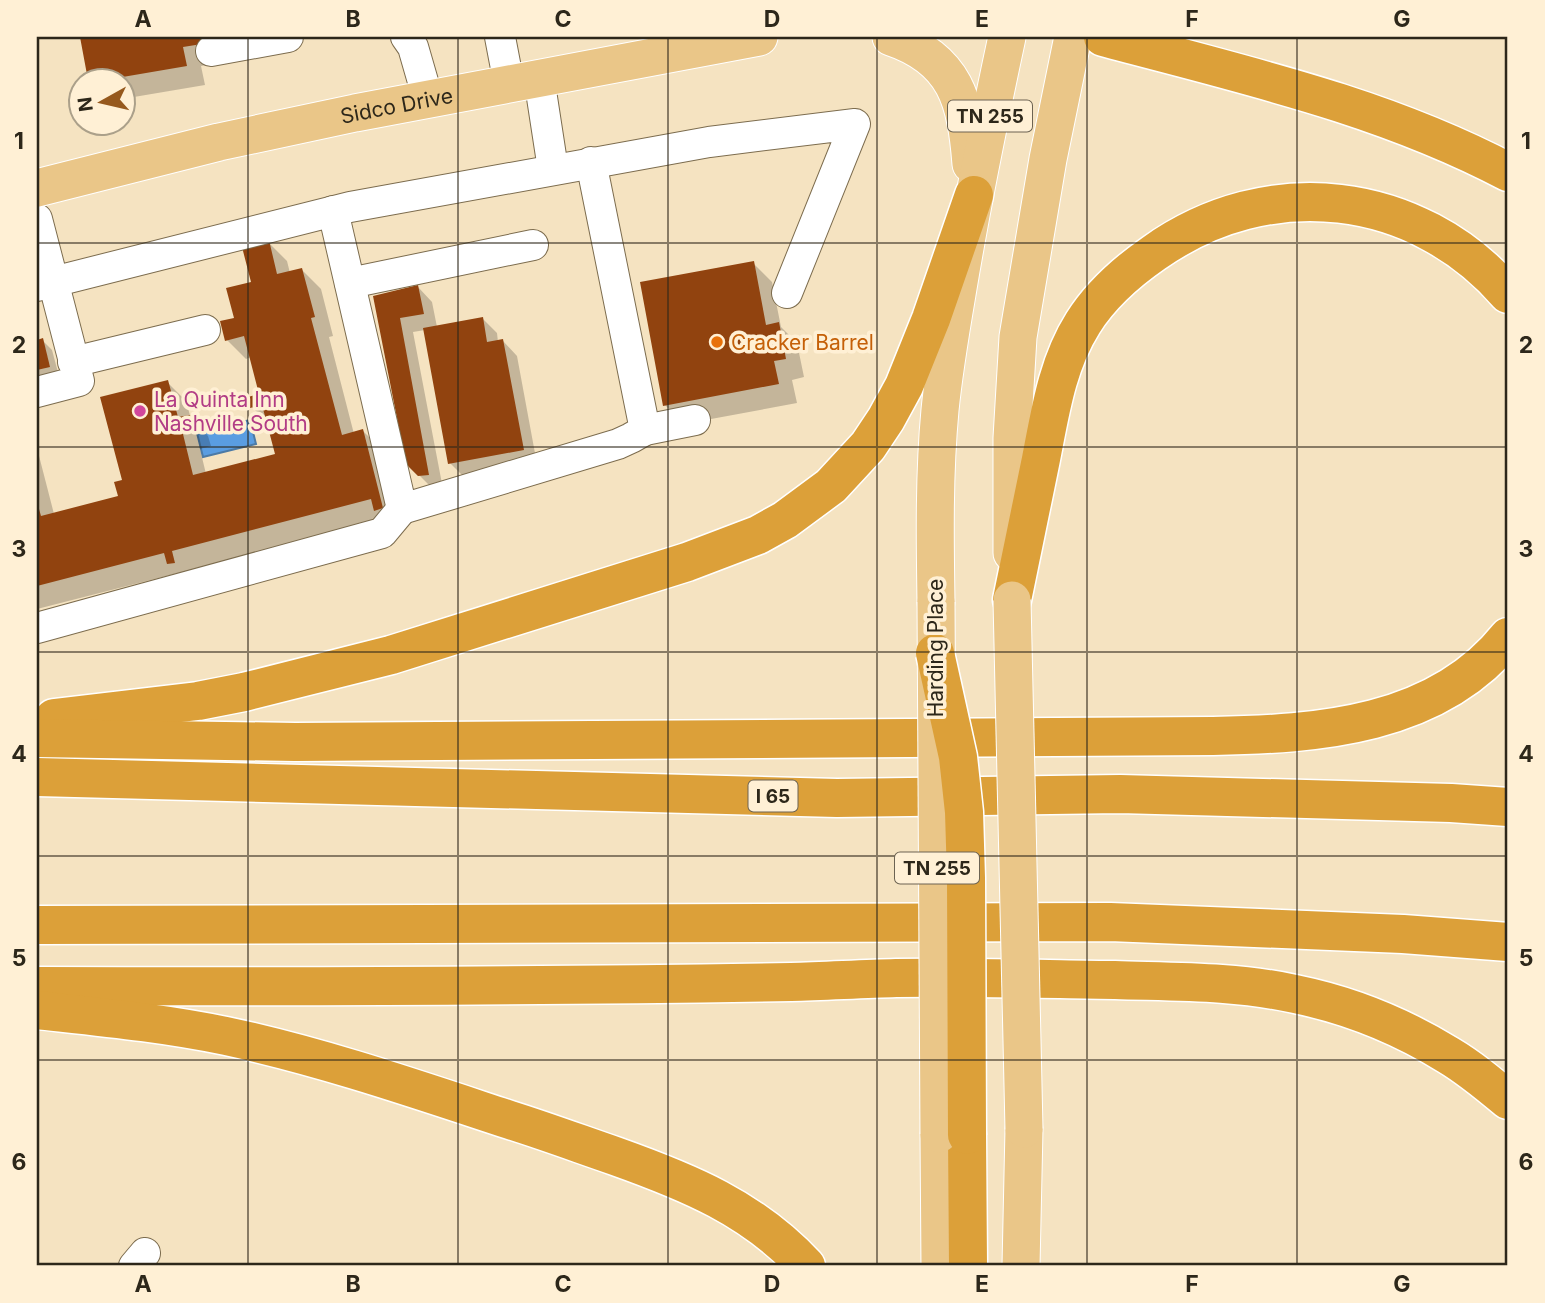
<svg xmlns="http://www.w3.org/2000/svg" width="1545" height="1303" font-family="Inter,sans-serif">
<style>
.water{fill:#5a9de1;stroke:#4c7aa5;stroke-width:2}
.shadow{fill:#0003}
.building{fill:#91430f}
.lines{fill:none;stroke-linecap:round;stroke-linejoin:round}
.minor-casing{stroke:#7c6c4e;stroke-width:32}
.major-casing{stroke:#fff;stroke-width:39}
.highway-casing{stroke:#fff;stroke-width:41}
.minor{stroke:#fff;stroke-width:30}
.major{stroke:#eac688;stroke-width:37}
.highway{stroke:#dca039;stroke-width:38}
.major-bridge-casing{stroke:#fff;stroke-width:39;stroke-linecap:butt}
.highway-bridge-casing{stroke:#fff;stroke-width:41;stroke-linecap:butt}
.major-bridge{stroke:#eac688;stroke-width:37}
.highway-bridge{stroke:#dca039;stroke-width:38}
.grid{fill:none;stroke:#2d271a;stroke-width:2;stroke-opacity:0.55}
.food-dot{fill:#e8710a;stroke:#fff0d5;stroke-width:2.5}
.hotel-dot{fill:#d1479c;stroke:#fff0d5;stroke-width:2.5}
.labels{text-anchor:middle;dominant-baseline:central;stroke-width:7;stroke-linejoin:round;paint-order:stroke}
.shield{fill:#fff0d5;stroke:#6c6352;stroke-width:2}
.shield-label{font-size:19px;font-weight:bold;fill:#2d271a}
.street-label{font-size:21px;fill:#2d271a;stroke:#fff0d5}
.food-label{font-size:21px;fill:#c56008;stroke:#fff0d5;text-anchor:start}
.hotel-label{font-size:21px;fill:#b23c85;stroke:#fff0d5;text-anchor:start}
.neatline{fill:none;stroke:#2d271a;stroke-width:2.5}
.grid-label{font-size:23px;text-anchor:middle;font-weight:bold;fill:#2d271a}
</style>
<rect width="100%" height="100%" fill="#f5e3c1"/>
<!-- water -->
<polygon class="water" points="250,420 256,444 203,457 197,433"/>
<!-- shadow -->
<g class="shadow">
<polygon points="82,37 222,37 226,61 201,66 205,85 122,99 122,80 89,80"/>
<polygon points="268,242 287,261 290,273 302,270 321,289 333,336 329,337 354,434 363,431 382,450 401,527 385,519 190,570 193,581 188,583 178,573 37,609 37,448 54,514 120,497 124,482 167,382 186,401 191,419 208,436 211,446 200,449 206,474 277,455 269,424 252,407 261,396 251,357 246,359 227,340 253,283"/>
<polygon points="753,263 772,282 781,327 797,343 804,377 792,380 797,403 684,424 665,405"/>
<polygon points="418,287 432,302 437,327 482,318 497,333 498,342 503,341 517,356 537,464 464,477 450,463 425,330 413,332 443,489 434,490 407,463 375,297"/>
<polygon points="42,340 52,350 59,376 37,382 37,342"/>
</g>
<!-- building -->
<g class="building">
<polygon points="80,37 207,37 208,43 183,47 187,66 105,80 88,80"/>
<polygon points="269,240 277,274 302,268 315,317 311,318 342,435 363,429 383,508 374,511 371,499 172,551 175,563 167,564 164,553 37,586 37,502 41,516 118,496 114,482 122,480 100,397 168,380 178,417 190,415 193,427 182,430 193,475 275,454 262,405 250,408 248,397 259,394 244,336 225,341 220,321 234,318 226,288 251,282 242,247"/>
<polygon points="754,261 766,325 779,322 786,359 774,361 779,384 663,406 640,282"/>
<polygon points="418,285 424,314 400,318 429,475 418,476 406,464 373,296"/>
<polygon points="483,317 487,342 503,339 524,450 448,464 423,328"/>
<polygon points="43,338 50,367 37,370 37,340"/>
</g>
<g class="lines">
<!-- minor casing -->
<g class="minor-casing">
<g id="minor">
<polyline points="406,37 413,47 428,99"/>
<polyline points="500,37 509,84"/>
<polyline points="211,51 288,37"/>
<polyline points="539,78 553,169"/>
<polyline points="333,211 402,509 618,444 631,438 645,430 591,162"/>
<polyline points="37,219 79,381 37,392"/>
<polyline points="350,283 533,245"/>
<polyline points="37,286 350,207 709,142 855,124 787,293"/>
<polyline points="73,362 205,330"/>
<polyline points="645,430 695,420"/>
<polyline points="37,628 382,533 402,509"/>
<polyline points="134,1266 145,1253"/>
</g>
</g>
<!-- major casing -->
<g class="major-casing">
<g id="major">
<path d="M891,37c65,22 75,64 80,127"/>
<path id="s1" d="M37,188l182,-46 136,-29 404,-76"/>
<polyline points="1012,553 1012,438 1018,337 1048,159 1073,37"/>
<path d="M936,602c-1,-64 -2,-128 4,-192 4,-41 11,-81 18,-122 14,-84 31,-167 49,-251"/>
<polyline points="939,1134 940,1266"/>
<polyline points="1021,1266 1024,1129"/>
</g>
</g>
<!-- highway casing -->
<g class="highway-casing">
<g id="highway">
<path d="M1103,37c137,37 278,68 405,135"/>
<path d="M1012,600c10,-47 19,-94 29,-141 9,-46 16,-95 42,-136 17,-27 45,-52 71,-70 114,-81 263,-64 354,41"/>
<polyline points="54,718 198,701 244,692 391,655 687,562 758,535 785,520 831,486 868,446 886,419 904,386 931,319 974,195"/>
<path d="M37,738l258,4 918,-6c105,-2 224,-10 295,-99"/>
<polyline points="37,777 837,798 1120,794 1451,803 1508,807"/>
<polyline points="37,925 1110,922 1403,934 1508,942"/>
<path d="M37,986c251,1 502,0 754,-4 35,-1 70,-3 105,-4 73,-1 146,1 219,2 60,2 121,1 180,14 54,11 106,32 153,61 22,13 41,29 60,45"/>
<path d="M37,1010c63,7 126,13 189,26 97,21 190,53 284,84 35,11 70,24 105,36 73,26 137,52 191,110"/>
<polyline points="967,1135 968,1266"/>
</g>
</g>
<!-- minor -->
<use href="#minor" class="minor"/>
<!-- major -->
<use href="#major" class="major"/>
<!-- highway -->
<use href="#highway" class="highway"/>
<!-- major-bridge casing -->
<g class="major-bridge-casing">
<g id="major-bridge">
<polyline points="1012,600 1024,1129"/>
<polyline points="936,602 939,1134"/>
</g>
</g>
<!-- highway-bridge casing -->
<g class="highway-bridge-casing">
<polyline id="highway-bridge" points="935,653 958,757 964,812 966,878 967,1135"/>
</g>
<!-- major-bridge -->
<use href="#major-bridge" class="major-bridge"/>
<!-- highway-bridge -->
<use href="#highway-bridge" class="highway-bridge"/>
</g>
<!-- grid -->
<path class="grid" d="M248,37v1229M458,37v1229M668,37v1229M877,37v1229M1087,37v1229M1297,37v1229M37,243h1471M37,447h1471M37,652h1471M37,856h1471M37,1060h1471"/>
<!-- markers -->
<circle class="food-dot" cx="717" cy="342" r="7"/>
<circle class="hotel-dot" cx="140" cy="411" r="7"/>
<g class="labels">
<!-- shield labels -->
<g class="shield">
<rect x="948" y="100.5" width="84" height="31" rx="5"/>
<rect x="748.5" y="780.5" width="49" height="31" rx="5"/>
<rect x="895" y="852.5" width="84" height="31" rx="5"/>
</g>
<g class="shield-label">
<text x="990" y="116">TN 255</text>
<text x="773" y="796">I 65</text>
<text x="937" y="868">TN 255</text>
</g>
<!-- street labels -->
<g class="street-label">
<text stroke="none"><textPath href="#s1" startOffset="369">Sidco Drive</textPath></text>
<text transform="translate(935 648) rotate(-90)">Harding Place</text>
</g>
<!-- food labels -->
<g class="food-label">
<text x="731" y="342">Cracker Barrel</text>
</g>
<!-- hotel labels -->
<g class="hotel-label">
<text x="154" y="399">La Quinta Inn<tspan x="154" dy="24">Nashville South</tspan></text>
</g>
</g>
<!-- border -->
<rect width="1545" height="1303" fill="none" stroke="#fff0d5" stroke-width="77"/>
<!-- north arrow -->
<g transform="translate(102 102) rotate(262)"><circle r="33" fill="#fff0d5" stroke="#aba08a" stroke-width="2"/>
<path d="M0-5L12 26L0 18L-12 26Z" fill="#96591d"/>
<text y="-10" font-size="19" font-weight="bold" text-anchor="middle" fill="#2d271a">N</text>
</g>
<rect x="38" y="38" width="1468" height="1226" class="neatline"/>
<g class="grid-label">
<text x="143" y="27">A</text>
<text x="353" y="27">B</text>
<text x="563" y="27">C</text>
<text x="772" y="27">D</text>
<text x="982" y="27">E</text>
<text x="1192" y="27">F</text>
<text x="1402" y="27">G</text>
<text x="19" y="149">1</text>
<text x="1526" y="149">1</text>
<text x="19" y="353">2</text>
<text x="1526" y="353">2</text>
<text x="19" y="557">3</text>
<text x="1526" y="557">3</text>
<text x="19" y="762">4</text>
<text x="1526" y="762">4</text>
<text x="19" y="966">5</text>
<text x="1526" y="966">5</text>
<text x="19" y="1170">6</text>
<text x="1526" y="1170">6</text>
<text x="143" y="1292">A</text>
<text x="353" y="1292">B</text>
<text x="563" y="1292">C</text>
<text x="772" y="1292">D</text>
<text x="982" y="1292">E</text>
<text x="1192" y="1292">F</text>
<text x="1402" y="1292">G</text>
</g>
</svg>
